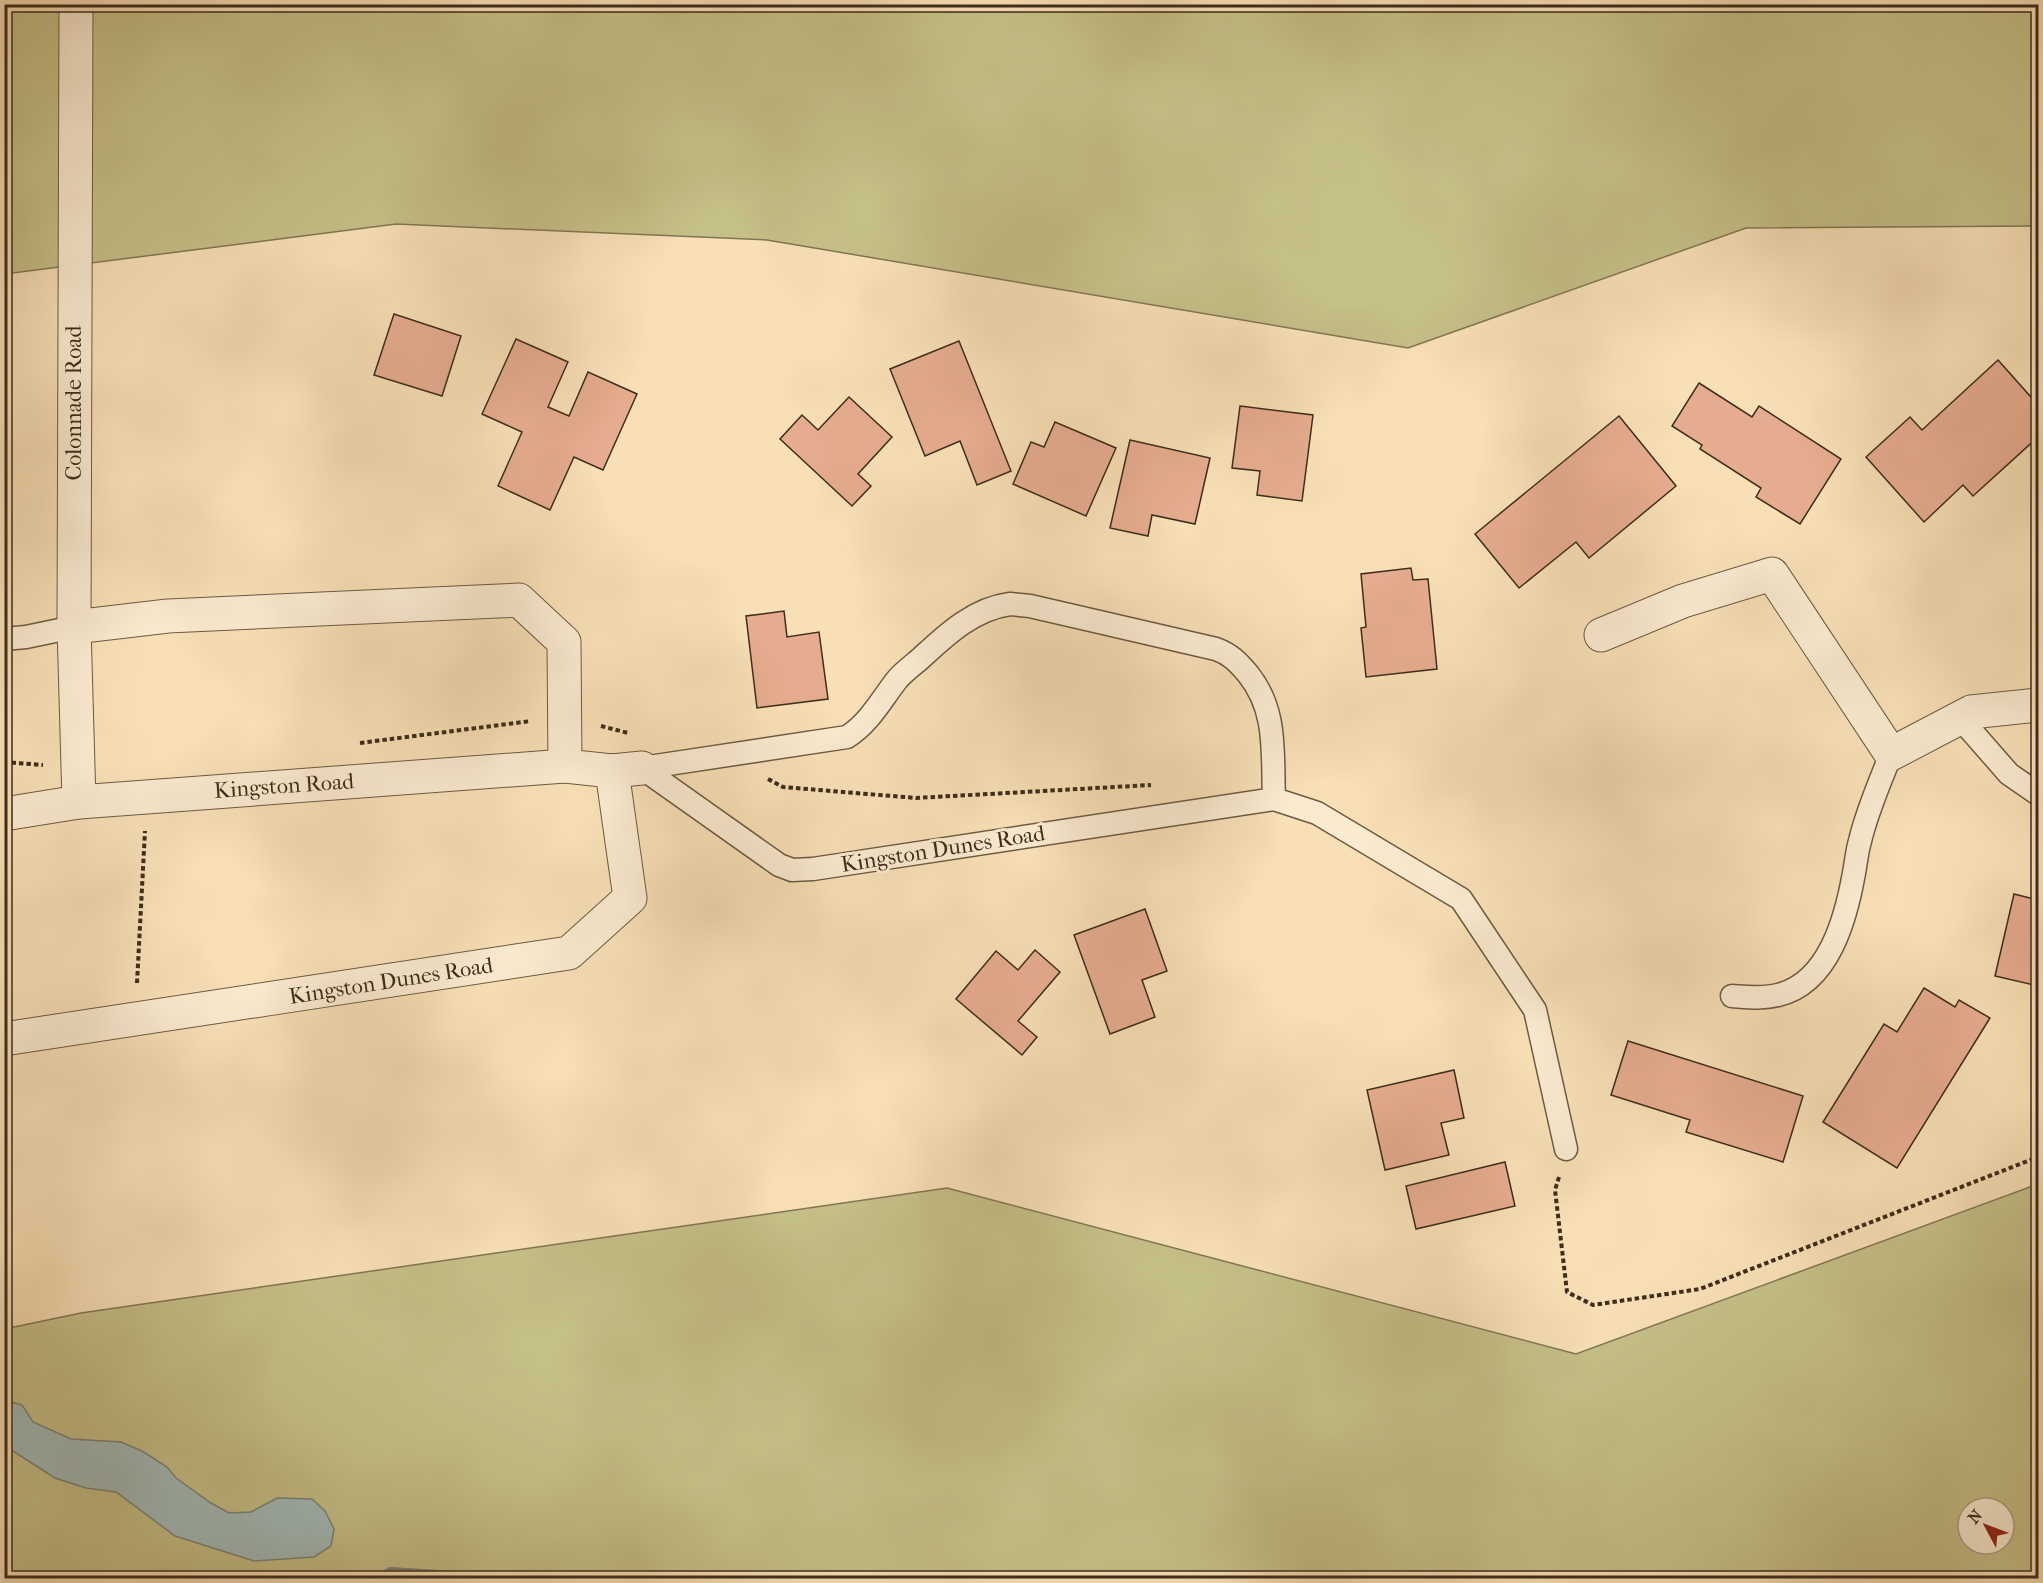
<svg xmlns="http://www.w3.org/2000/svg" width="2043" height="1583" font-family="'IM FELL French Canon',serif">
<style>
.green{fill:#c5bf88;stroke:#817652;stroke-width:1.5;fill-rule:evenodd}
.water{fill:#a1bab8;stroke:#798279;stroke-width:1.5}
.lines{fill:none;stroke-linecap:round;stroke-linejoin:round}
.stream{stroke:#798279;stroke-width:10}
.building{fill:#e6ac8f;stroke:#3d2d1b;stroke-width:1.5}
.service-casing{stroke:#6c5a42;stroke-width:25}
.minor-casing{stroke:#6c5a42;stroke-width:35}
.path{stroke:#3d2d1b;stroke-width:4;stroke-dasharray:4.5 3;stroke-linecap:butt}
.service{stroke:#faead0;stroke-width:22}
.minor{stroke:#faead0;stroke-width:33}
.labels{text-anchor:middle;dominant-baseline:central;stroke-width:6;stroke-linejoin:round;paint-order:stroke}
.street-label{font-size:22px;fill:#3d2d1b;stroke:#faead0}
</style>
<rect width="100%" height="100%" fill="#f8dfb6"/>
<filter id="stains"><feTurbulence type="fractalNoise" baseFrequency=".00333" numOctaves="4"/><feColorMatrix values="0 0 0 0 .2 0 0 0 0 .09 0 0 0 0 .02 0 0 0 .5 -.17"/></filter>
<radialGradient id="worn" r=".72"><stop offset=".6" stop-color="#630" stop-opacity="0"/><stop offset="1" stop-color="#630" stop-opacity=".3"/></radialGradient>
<!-- green -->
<g class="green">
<polygon points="4,5 2038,5 2038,226 1746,228 1408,348 767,240 396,224 5,274"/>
<path d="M2038,1184v394h-1208l-9,-2 -17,2h-799l-1,-249 77,-16 866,-125 629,166zM1968,1508h36v36h-36z"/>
</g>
<!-- water -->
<polygon class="water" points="4,1400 22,1405 33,1422 71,1439 121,1442 142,1451 167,1467 176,1478 211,1503 229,1513 251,1512 277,1498 312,1499 325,1511 334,1529 331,1546 314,1557 254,1561 175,1536 116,1492 86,1488 55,1478 5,1446"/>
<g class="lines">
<!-- stream -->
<polyline class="stream" points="380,1578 391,1572 486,1578"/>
</g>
<!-- building -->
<g class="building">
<polygon points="394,314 461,336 442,396 374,375"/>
<polygon points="516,339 568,362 548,407 569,416 588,372 637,394 603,470 574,457 550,510 498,486 522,432 482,414"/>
<polygon points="959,341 1011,471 977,485 960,441 925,456 890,369"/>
<polygon points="1998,360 2038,405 2038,437 1973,496 1963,485 1924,522 1866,457 1910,417 1922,430"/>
<polygon points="1699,383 1752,417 1759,406 1841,459 1800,524 1756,497 1761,488 1700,449 1702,445 1672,426"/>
<polygon points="849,397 892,437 858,474 871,486 852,506 780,439 802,415 818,430"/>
<polygon points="1240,406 1313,415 1302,501 1257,495 1260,471 1232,468"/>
<polygon points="1619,416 1676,486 1589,558 1576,542 1519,588 1475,534"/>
<polygon points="1055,422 1116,448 1086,516 1013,484 1031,442 1044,447"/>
<polygon points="1130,440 1210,458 1195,524 1152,515 1148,536 1110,528"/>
<polygon points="1411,568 1413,580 1428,579 1437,669 1366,677 1361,628 1366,627 1361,574"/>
<polygon points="784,611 787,637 819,632 828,699 757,708 746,616"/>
<polygon points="2014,894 2038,900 2038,986 1995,976"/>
<polygon points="1145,909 1167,971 1142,980 1155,1017 1110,1034 1074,935"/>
<polygon points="1035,950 1060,972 1018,1021 1037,1037 1022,1055 956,999 996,951 1018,970"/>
<polygon points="1924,988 1955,1007 1959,1000 1990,1018 1897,1168 1823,1122 1884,1024 1897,1032"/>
<polygon points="1628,1041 1803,1096 1783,1162 1686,1132 1690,1120 1611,1095"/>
<polygon points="1454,1070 1464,1118 1441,1123 1449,1155 1385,1170 1367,1090"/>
<polygon points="1505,1162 1515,1206 1416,1229 1406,1186"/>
</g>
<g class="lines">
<!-- service casing -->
<g class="service-casing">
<g id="service">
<path d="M1010,604l20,2 186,43c14,5 22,13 32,25 30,37 24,80 26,125l-461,70 -21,1 -13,-5 -137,-97 205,-31c22,-14 33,-35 49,-56 6,-8 16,-15 24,-22 26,-24 53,-50 90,-55z"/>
<polyline points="4,639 26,637 74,627"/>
<polyline points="1960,718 2009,774 2038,794"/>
<polyline points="1274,799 1317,813 1461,899 1535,1010 1566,1149"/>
<path d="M1732,996c15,1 31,3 46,-1 51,-12 68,-77 76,-122 2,-11 3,-22 6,-32 7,-30 20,-59 31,-87"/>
</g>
</g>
<!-- minor casing -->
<g class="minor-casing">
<g id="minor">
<polyline points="76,4 74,627 79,802"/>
<polyline points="1601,635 1683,601 1772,574 1891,754 1971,712 2038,705"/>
<polyline points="612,771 642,768"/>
<polyline points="4,814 79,802 565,766"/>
<polyline points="4,1039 569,953 630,898 612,771 565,766 564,642 519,600 168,616 74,627"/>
</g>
</g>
<!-- path -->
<g class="path">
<polyline points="601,726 628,733"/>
<polyline points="360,743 531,721"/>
<polyline points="4,762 43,765"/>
<polyline points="768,779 783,787 916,798 1151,785"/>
<polyline points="137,983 145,831"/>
<polyline points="1559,1177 1555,1190 1567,1292 1593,1305 1700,1289 2038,1157"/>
</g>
<!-- service -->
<use href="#service" class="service"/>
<!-- minor -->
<use href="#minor" class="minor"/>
</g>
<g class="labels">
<!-- street labels -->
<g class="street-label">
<text transform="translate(74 403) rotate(-90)">Colonnade Road</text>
<text transform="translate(284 786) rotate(-4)">Kingston Road</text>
<text transform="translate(943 849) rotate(-9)">Kingston Dunes Road</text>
<text transform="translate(391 981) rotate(-9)">Kingston Dunes Road</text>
</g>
</g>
<!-- margin -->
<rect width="2043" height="1583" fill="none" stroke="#f8dfb6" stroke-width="24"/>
<rect x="6" y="6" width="2031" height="1571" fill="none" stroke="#3d2d1b" stroke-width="3"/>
<rect x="12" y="12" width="2019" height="1559" fill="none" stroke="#3d2d1b" stroke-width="1.5"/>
<!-- north arrow -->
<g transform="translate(1986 1526) rotate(311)"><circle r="28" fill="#faead0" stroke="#ae9e88" stroke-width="1.5"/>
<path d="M0-4.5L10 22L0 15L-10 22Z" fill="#8f2418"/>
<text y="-9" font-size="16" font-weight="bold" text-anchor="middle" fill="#3d2d1b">N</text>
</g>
<rect width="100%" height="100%" filter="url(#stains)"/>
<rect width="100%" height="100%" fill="url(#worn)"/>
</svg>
